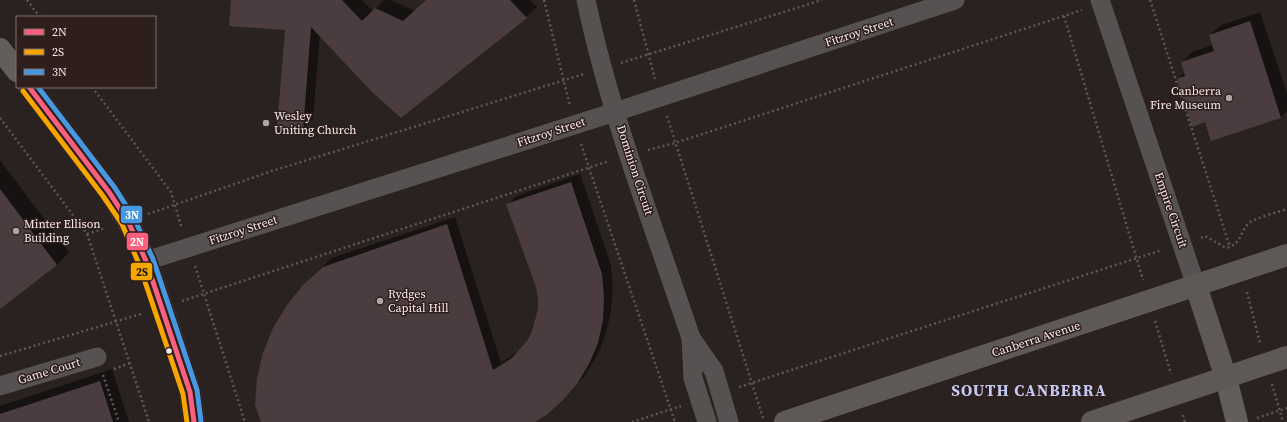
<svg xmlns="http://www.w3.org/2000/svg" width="1287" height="422" font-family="'Source Serif 4',serif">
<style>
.shadow{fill:#0007}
.building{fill:#4b3d3f}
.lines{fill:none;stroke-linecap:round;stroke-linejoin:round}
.path{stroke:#5c5857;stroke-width:2.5;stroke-dasharray:2 3;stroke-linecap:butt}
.street{stroke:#565251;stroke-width:19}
.secondary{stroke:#615e5c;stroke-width:22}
.highway{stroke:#5e5957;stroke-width:22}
.bus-1-casing{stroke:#2e1e1c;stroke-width:8}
.bus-2-casing{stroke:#2e1e1c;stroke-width:8}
.bus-3-casing{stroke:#2e1e1c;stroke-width:8}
.bus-1{stroke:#f8607d;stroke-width:5}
.bus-2{stroke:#f7a600;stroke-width:5}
.bus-3{stroke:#4699e1;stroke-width:5}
.poi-dot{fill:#afa5a3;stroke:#2e1e1c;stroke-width:1.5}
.bus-dot{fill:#f7ebea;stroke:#2e1e1c;stroke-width:1.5}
.labels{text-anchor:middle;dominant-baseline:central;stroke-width:3;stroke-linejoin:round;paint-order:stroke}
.street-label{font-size:12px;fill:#f7ebea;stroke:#2e1e1c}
.poi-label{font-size:12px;fill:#f7ebea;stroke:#2e1e1c;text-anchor:start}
.district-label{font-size:16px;font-weight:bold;letter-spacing:1px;fill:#c2c9f3;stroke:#2e1e1c}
.line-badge{stroke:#2e1e1c;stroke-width:1.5}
.badge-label{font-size:11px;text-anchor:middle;font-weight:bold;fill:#fff}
.pale-badge-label{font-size:11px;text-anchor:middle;font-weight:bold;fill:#111}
</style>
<rect width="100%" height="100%" fill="#2a2220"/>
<!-- shadow -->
<g class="shadow">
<polygon points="232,0 362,0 373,11 384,0 391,0 415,11 427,0 530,0 537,7 526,17 401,117 320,35 313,119 302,129 286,29"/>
<polygon points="1260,12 1287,93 1287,111 1281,117 1212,139 1206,121 1178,79 1185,72 1182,62 1192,52 1213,45 1210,35 1221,25"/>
<polygon points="0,160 69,252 57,265 0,307"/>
<polygon points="580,174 611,265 613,288 611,311 606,333 598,354 586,374 562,401 533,422 262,422 313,276 332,258 455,217 501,363 519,351 528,341 533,331 539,309 537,286 507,205 516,196"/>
<polygon points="112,369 129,422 0,422 0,406"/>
</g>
<!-- building -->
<g class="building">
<polygon points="231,0 342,0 362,21 375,8 403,21 426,0 510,0 527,18 401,118 371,91 311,27 303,130 277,128 285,30 229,26"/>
<polygon points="1250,21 1281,118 1211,141 1205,122 1192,127 1177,79 1185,76 1181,62 1214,51 1209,35"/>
<polygon points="571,182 602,274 604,297 603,320 598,343 589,364 577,384 562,401 545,416 535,422 261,422 255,405 257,378 263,353 273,328 287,305 303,285 323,267 447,224 493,370 512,358 527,341 532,331 538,309 538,298 536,287 506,204"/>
<polygon points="0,189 57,265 0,309"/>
<polygon points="100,381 113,422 0,422 0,414"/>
</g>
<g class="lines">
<!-- path -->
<g class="path">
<polyline points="27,0 40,17"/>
<polyline points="544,0 570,106"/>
<polyline points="634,0 655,79"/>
<polyline points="1150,0 1230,247"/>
<polyline points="1064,16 1143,280"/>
<polyline points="621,63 822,0"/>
<polyline points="92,87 171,192 182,229"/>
<polyline points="667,116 763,418"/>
<polyline points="0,118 87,234 149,422"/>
<polyline points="581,144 675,422"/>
<polyline points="648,150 675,143 1082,10"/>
<polyline points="148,214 272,171 584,74"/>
<polyline points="87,234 106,228"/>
<path d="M1201,238l4,-2 21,12c16,-4 13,-15 23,-25 5,-5 30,-11 38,-14"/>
<polyline points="195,266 245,422"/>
<polyline points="1247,292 1260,343"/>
<polyline points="182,301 609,161"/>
<polyline points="1155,321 1171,374"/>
<polyline points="0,356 141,314"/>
<polyline points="114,369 130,363"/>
<polyline points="103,375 119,422"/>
<polyline points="1272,384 1283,422"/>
<polyline points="739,387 1162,250"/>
<polyline points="1183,415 1185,422"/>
<polyline points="1257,418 1287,408"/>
<polyline points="632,422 681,406"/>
</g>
<!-- street -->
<g class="street">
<path d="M586,0c24,115 68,227 105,338l2,40 14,44"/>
<polyline points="1100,0 1196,286"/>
<polyline points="146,261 615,112 955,0"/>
<polyline points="691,338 714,371 729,422"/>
<polyline points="0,386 97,357"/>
</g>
<!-- secondary -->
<g class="secondary">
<polyline points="0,49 17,71"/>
<polyline points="29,87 109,192 128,221 146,261 162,307 190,392 194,422"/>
<polyline points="1226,378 1237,422"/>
</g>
<!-- highway -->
<g class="highway">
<polyline points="1196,286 1226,378"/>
<polyline points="785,422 1287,255"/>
<polyline points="1092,422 1287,357"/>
</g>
<!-- bus-1 casing -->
<g class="bus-1-casing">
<polyline id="bus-1" points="29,87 109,192 128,221 146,261 190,392 194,422"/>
</g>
<!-- bus-2 casing -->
<g class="bus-2-casing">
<polyline id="bus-2" points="23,91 103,196 122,224 139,264 183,394 187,422"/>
</g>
<!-- bus-3 casing -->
<g class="bus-3-casing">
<polyline id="bus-3" points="38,87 115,188 134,218 153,259 197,390 201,421"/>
</g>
<!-- bus-1 -->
<use href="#bus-1" class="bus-1"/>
<!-- bus-2 -->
<use href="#bus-2" class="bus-2"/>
<!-- bus-3 -->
<use href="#bus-3" class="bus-3"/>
</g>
<!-- markers -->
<g class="poi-dot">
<circle cx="1229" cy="98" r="4"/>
<circle cx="266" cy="123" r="4"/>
<circle cx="16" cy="231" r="4"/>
<circle cx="380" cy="301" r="4"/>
</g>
<circle class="bus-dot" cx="169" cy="351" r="3.5"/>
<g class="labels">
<!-- street labels -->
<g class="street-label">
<text transform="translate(859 32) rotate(-18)">Fitzroy Street</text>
<text transform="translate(551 132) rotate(-18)">Fitzroy Street</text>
<text transform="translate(635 170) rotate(72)">Dominion Circuit</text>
<text transform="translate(1171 210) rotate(71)">Empire Circuit</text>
<text transform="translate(243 230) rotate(-18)">Fitzroy Street</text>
<text transform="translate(1036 339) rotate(-18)">Canberra Avenue</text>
<text transform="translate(49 371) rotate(-17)">Game Court</text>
</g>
<!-- poi labels -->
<g class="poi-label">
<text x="1221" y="91" text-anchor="end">Canberra<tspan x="1221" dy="14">Fire Museum</tspan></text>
<text x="274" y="116">Wesley<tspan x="274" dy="14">Uniting Church</tspan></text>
<text x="24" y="224">Minter Ellison<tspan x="24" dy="14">Building</tspan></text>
<text x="388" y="294">Rydges<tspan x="388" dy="14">Capital Hill</tspan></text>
</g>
<!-- district labels -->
<g class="district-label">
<text x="1029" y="390">SOUTH CANBERRA</text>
</g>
</g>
<g class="line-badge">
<rect x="120" y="205" width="23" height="19" rx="4" fill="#4699e1"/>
<rect x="126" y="232" width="23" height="19" rx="4" fill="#f8607d"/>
<rect x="130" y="262" width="23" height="19" rx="4" fill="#f7a600"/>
</g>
<g class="badge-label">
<text x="132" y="219">3N</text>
<text x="137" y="246">2N</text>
</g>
<g class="pale-badge-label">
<text x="142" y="276">2S</text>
</g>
<!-- legend -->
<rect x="16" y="16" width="140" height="72" fill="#2e1e1c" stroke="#7e706e"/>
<rect x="24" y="29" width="20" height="6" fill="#f8607d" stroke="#7e706e"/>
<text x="52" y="36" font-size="12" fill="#f7ebea">2N</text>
<rect x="24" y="49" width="20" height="6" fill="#f7a600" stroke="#7e706e"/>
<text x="52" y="56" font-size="12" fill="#f7ebea">2S</text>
<rect x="24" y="69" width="20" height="6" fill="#4699e1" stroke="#7e706e"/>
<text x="52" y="76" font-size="12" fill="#f7ebea">3N</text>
</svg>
